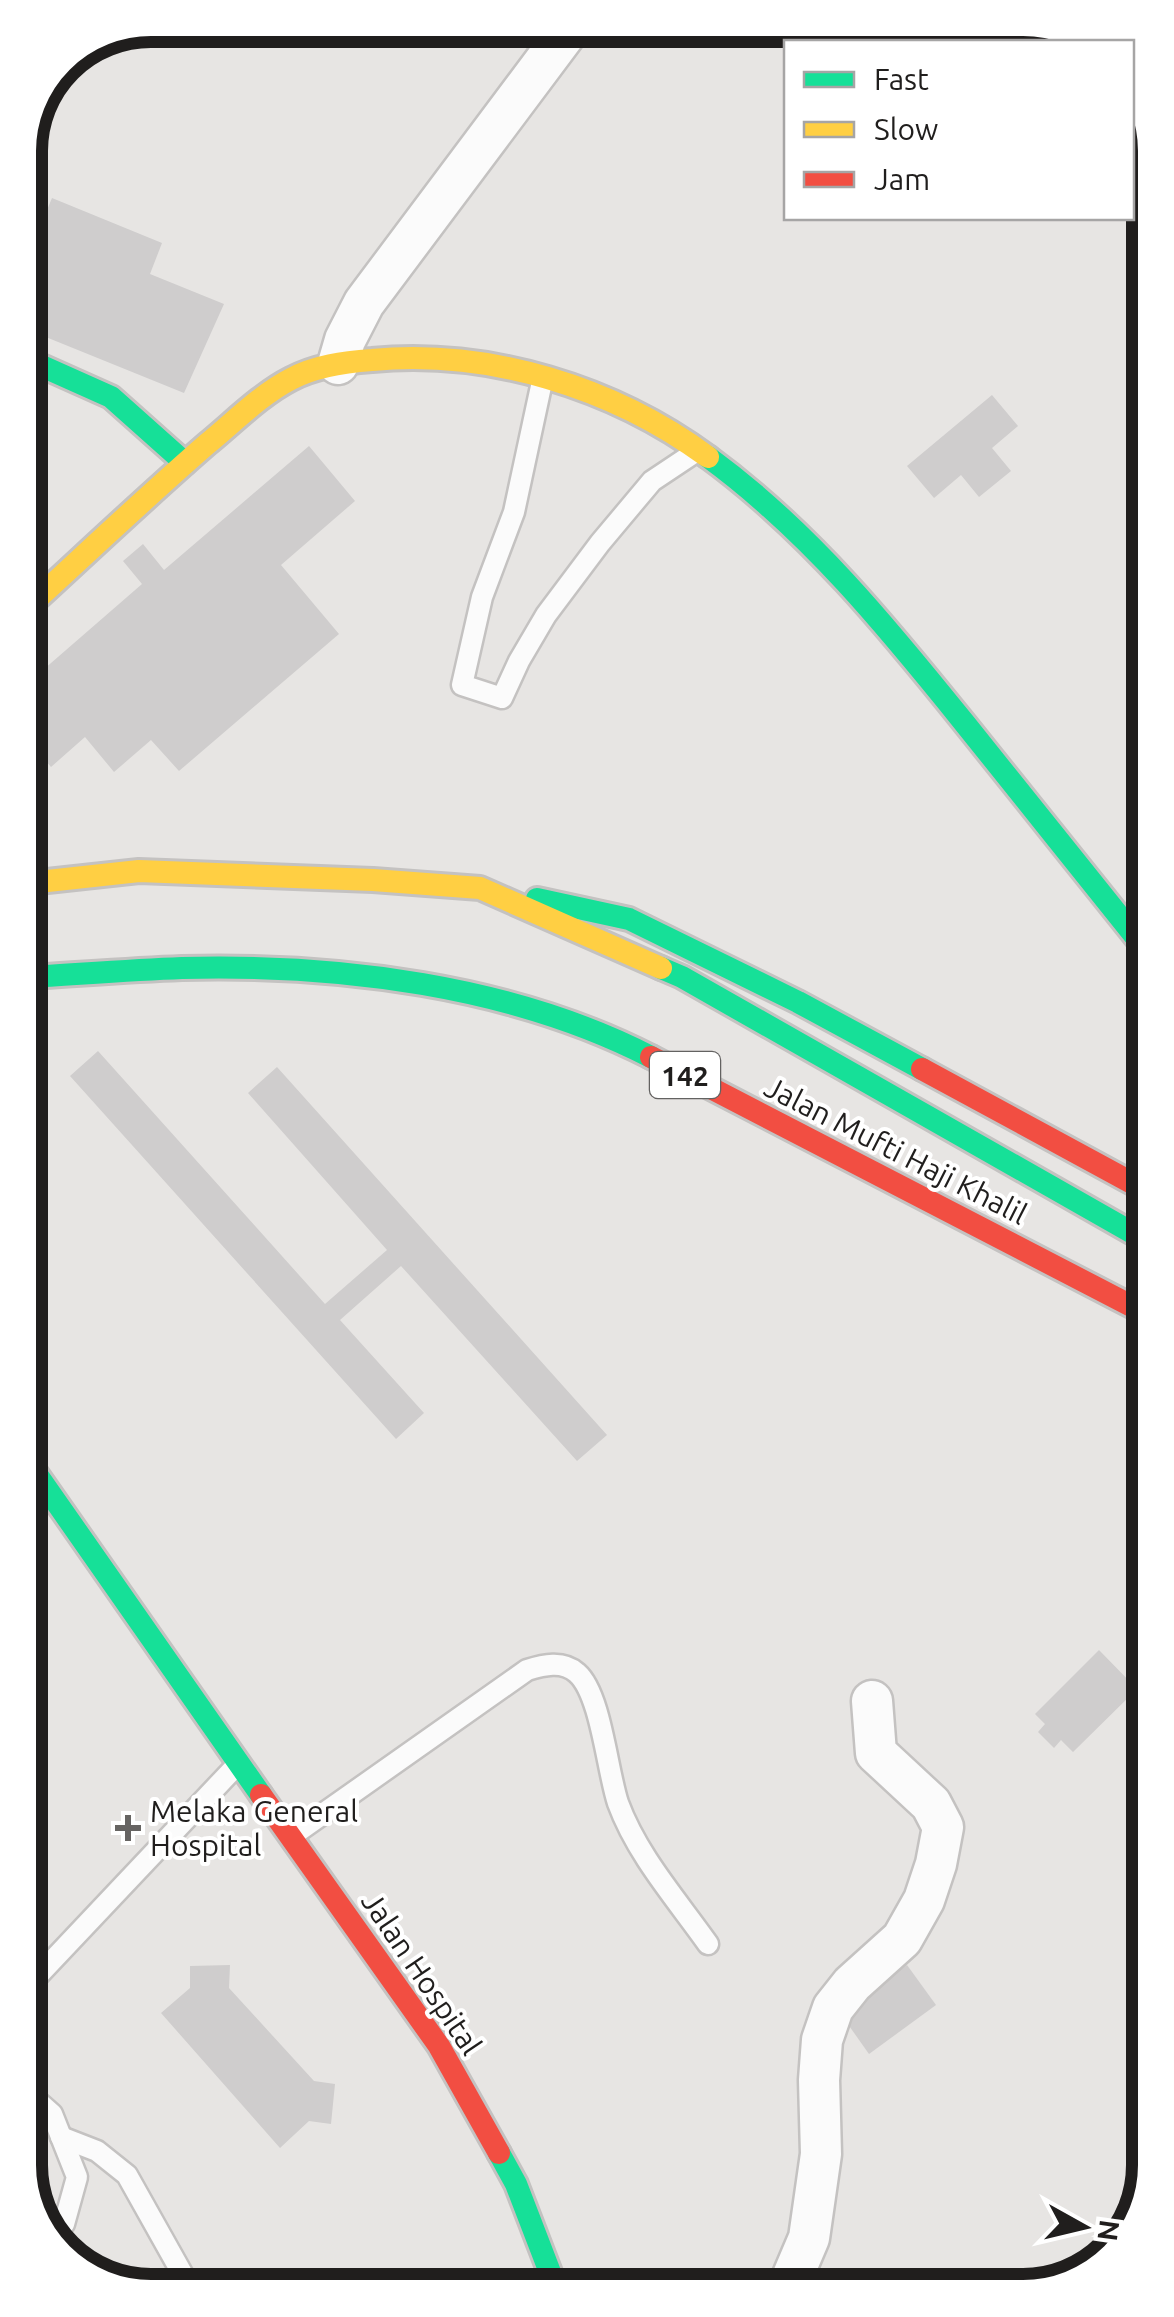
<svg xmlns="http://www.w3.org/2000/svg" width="1174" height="2317" font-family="Ubuntu,sans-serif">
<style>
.building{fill:#cfcdcd}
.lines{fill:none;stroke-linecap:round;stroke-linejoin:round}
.lane-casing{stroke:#c4c2c1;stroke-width:25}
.street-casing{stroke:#c4c2c1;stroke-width:45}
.fast-casing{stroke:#c4c2c1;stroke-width:28}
.slow-casing{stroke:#c4c2c1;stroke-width:28}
.jam-casing{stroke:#c4c2c1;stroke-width:28}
.lane{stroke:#fbfbfb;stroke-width:20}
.street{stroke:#fbfbfb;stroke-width:40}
.fast{stroke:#16e098;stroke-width:22}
.slow{stroke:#ffcf43;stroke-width:22}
.jam{stroke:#f24e42;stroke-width:22}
.poi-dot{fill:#666462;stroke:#fff;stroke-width:4}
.labels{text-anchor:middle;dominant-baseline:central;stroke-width:8;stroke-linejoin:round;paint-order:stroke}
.shield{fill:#fff;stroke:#636261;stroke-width:2.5}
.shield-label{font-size:28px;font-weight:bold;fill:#201e1d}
.street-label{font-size:30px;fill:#201e1d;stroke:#fff}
.poi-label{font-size:30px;fill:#201e1d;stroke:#fff;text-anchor:start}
.rim{fill:none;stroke:#201e1d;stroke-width:12}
</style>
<rect width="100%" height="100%" fill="#e7e5e3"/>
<!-- building -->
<g class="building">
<polygon points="52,198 162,243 150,274 224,304 184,393 26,329 26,249 30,251"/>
<polygon points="992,395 1018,426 992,448 1011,471 979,497 961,475 934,498 907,466"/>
<polygon points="309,446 355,501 281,565 339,634 179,771 151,740 114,772 85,737 51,767 28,740 28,683 142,584 123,561 143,544 164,570"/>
<polygon points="98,1051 325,1304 387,1250 248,1093 277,1067 607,1435 577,1461 401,1266 340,1320 424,1413 396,1439 70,1076"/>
<polygon points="1099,1650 1137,1689 1073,1752 1061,1740 1054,1748 1038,1732 1045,1724 1035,1714"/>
<polygon points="230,1965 229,1988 314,2081 335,2084 331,2124 309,2121 280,2148 161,2013 190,1988 190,1966"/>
<polygon points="907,1965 936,2005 869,2054 840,2013"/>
</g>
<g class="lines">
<!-- lane casing -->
<g class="lane-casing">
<g id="lane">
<polyline points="543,377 514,512 482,597 462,685 502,698 519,661 546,615 600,543 652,481 697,451"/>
<path d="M293,1835l234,-165c16,-5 36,-10 50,3 24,21 30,97 41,130 19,52 59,97 90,141"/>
<polyline points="33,1981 236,1766"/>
<polyline points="34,2098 52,2114 77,2177 64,2224 52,2236"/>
<polyline points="61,2137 97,2151 127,2175 192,2291"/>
</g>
</g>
<!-- street casing -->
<g class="street-casing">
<g id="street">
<polyline points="338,364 345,340 364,303 572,25"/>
<polyline points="789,2285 809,2238 821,2154 819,2080 822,2040 833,2008 852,1984 902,1939 924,1900 936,1864 943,1827 931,1804 876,1753 872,1701"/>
</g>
</g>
<!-- fast casing -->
<g class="fast-casing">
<g id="fast">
<polyline points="26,359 111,397 185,463"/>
<path d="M708,457c101,74 180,171 258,268 59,74 118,147 177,221"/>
<polyline points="537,899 629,919 798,1002 922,1069"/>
<polyline points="661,968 682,977 1145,1240"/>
<path d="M29,977c51,-3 102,-7 153,-9 156,-4 329,17 469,89"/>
<polyline points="31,1466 261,1795"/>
<polyline points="499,2153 516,2184 556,2288"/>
</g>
</g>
<!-- slow casing -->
<g class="slow-casing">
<g id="slow">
<path d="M27,608c60,-55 119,-111 180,-164 27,-22 53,-49 84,-65 24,-13 53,-17 81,-19 117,-11 241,27 336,97"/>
<polyline points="29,883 139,871 373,880 480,888 661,968"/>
</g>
</g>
<!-- jam casing -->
<g class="jam-casing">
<g id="jam">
<polyline points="651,1057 1145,1313"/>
<polyline points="922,1069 1145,1190"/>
<polyline points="261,1795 439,2046 499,2153"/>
</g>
</g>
<!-- lane -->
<use href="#lane" class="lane"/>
<!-- street -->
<use href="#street" class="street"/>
<!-- fast -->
<use href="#fast" class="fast"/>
<!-- slow -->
<use href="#slow" class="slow"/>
<!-- jam -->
<use href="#jam" class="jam"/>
</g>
<!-- markers -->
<path class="poi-dot" d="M123 1813h10v10h10v10h-10v10h-10v-10h-10v-10h10z"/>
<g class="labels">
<!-- shield labels -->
<rect class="shield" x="650" y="1052" width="70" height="46" rx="8"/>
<g class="shield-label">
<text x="685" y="1075">142</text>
</g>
<!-- street labels -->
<g class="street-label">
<text transform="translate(896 1150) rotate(27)">Jalan Mufti Haji Khalil</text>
<text transform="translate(422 1973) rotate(56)">Jalan Hospital</text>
</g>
<!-- poi labels -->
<g class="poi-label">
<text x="150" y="1811">Melaka General<tspan x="150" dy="34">Hospital</tspan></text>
</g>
</g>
<!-- crop -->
<path d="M0 0H1174V2317H0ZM151 42H1023A109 109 0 0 1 1132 151V2165A109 109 0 0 1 1023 2274H151A109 109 0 0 1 42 2165V151A109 109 0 0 1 151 42Z" fill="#fff" fill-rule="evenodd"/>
<path class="rim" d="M151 42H1023A109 109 0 0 1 1132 151V2165A109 109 0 0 1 1023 2274H151A109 109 0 0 1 42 2165V151A109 109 0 0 1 151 42Z"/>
<!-- legend -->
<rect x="784" y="40" width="350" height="180" fill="#ffffff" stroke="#a6a5a5" stroke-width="2.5"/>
<rect x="804" y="72" width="50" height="15" fill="#16e098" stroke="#a6a5a5" stroke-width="2.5"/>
<text x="874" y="90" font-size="30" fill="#201e1d">Fast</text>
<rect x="804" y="122" width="50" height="15" fill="#ffcf43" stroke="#a6a5a5" stroke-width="2.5"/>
<text x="874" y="140" font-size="30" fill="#201e1d">Slow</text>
<rect x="804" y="172" width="50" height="15" fill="#f24e42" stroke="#a6a5a5" stroke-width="2.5"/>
<text x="874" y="190" font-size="30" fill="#201e1d">Jam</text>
<!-- north arrow -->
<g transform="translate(1084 2227) rotate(98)" stroke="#ffffff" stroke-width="8" paint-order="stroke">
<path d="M0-8L18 38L0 25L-18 38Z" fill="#201e1d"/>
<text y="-15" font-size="28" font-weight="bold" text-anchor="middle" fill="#201e1d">N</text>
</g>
</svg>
